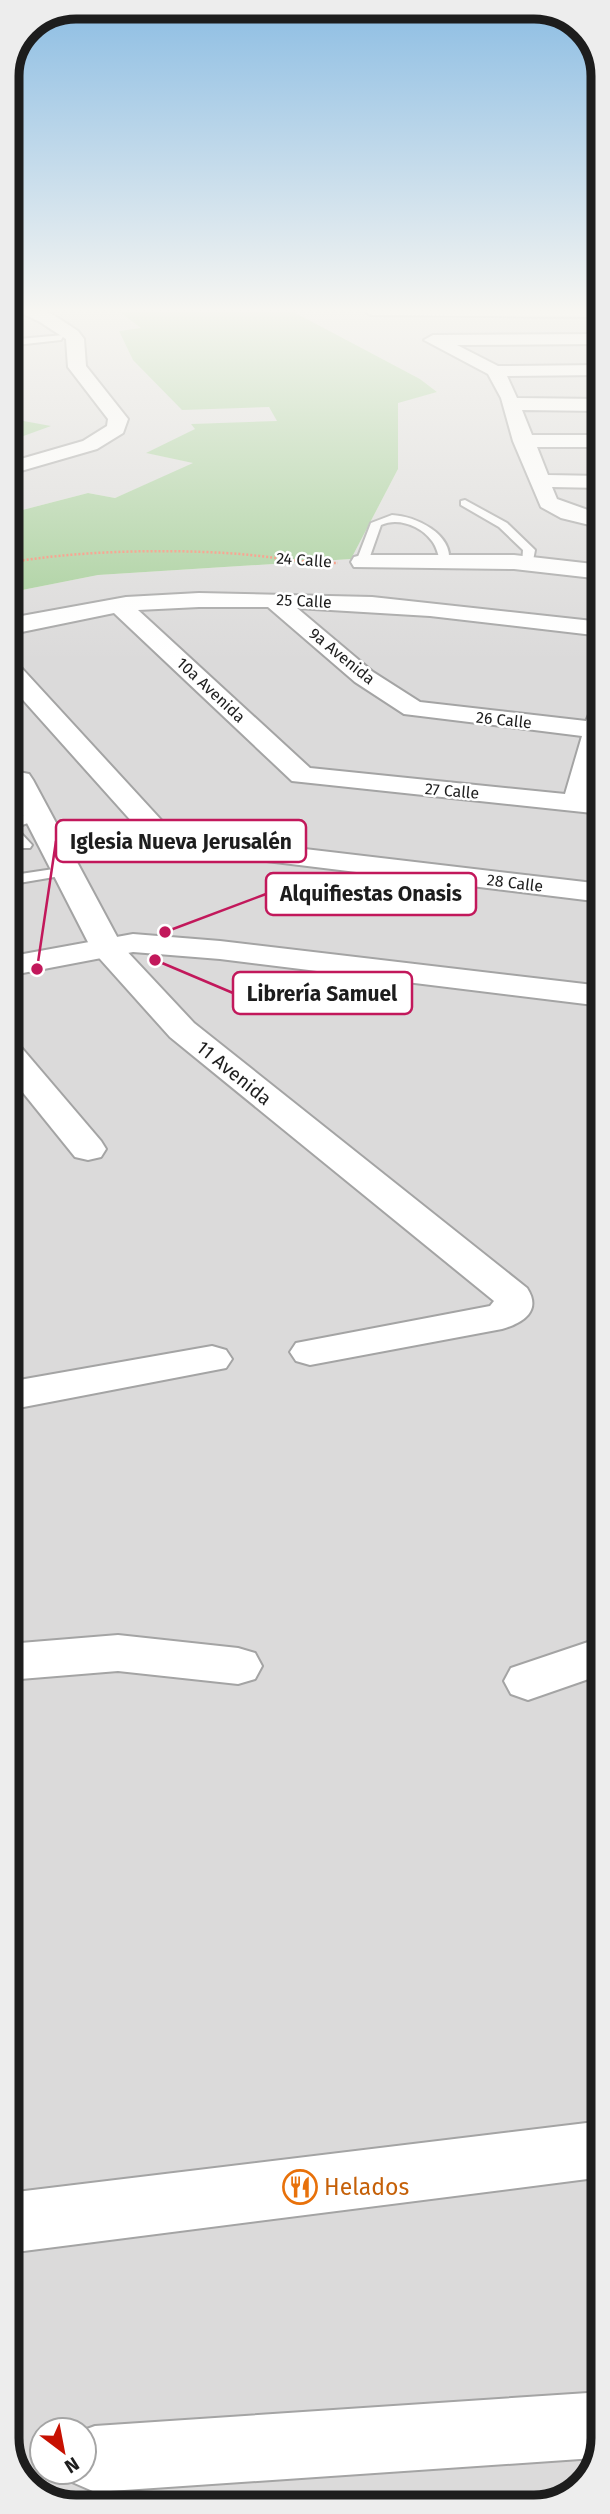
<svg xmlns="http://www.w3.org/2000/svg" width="610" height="2514" font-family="'Fira Sans',sans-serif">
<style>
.residential{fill:#dbdada;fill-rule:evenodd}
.forest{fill:#a3cd97}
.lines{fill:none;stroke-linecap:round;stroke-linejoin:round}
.service-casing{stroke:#a4a4a4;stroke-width:4}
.minor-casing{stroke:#a4a4a4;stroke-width:4}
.tertiary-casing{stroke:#a4a4a4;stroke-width:4}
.path{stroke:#f88369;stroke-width:2.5;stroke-dasharray:2 2;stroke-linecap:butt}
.service{fill:#fff;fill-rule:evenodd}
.minor{fill:#fff;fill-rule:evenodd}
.tertiary{fill:#fff;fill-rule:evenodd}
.labels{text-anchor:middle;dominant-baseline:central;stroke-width:5;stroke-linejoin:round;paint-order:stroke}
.far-street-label{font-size:16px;fill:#1d1d1d;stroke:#fff}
.street-label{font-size:19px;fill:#1d1d1d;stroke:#fff}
.near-food-label{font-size:23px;fill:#c56008;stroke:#fff;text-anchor:start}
.rim{fill:none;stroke:#1d1d1d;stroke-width:9}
.leader{fill:none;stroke:#c2185b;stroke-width:2.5}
.callout-dot{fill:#c2185b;stroke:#fff;stroke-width:2.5}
.callout{fill:#fff;stroke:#c2185b;stroke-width:2.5}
.callout-label{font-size:21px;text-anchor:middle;font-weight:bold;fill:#1d1d1d}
</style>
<rect width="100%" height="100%" fill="#eeebe2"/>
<!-- residential -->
<g class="residential">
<polygon points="7,309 129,309 121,312 142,328 119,331 133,359 182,409 269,407 278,422 192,424 196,429 147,453 195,463 115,498 88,493 7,514"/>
<path d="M288,309h314l1,2129 -17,45 -39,23h-479l-40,-19 -20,-36 -1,-1858 91,-18 253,-16 47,-90v-67l39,-10 -17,-13zM42,2430h42v42h-42z"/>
</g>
<!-- forest -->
<g class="forest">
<polygon points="129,309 288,309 420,379 437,392 398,403 398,469 351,559 98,575 7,593 7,514 88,493 115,498 193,463 146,453 195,429 191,424 277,421 269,407 182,410 133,360 119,331 141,328 120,312"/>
<polygon points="7,418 51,426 7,442"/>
</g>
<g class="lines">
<!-- service casing -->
<g class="service-casing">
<g id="service">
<polygon points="64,335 61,340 7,346 7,340"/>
<polygon points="465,500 507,523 535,550 532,566 522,564 523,550 499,527 461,505 461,501"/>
<path d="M392,515c24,1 61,19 57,47h-8c-3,-6 -4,-15 -9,-21 -11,-15 -34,-24 -51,-16l-13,37 -10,2 -2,-2 15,-39z"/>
<polygon points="38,811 43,812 43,818 19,826 19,831 32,845 30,848 20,848 7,836 7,821"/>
<polygon points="67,867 72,868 74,871 72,874 7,885 7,876"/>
</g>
</g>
<!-- minor casing -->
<g class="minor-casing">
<g id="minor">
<polygon points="13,309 37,309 52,314 78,331 84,339 86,366 128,419 123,433 97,449 7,475 7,463 83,441 107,426 108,419 68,367 66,339 40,322"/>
<polygon points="602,309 602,317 371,315 363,310"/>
<polygon points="602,334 602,344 457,345 498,366 602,365 602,375 507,376 517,398 602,399 602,411 522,410 532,435 602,435 602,447 537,447 548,475 602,476 602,488 552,487 557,499 602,515 602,528 561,518 541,507 513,441 501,398 488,374 424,340 433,335"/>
<polygon points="362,555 514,555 602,565 602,579 514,569 354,567 351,562 354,557"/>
<path d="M199,593l173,4 230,25v14l-172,-20 -133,-8 76,64 47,30 166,19 7,-15 9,-3v55l-10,39 10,1v16l-310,-33 -178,-168 -107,22v-16l9,-2 110,-20zM199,607h69l87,75 49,32 178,22 -17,58 -255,-26 -172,-158z"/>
<polygon points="7,660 16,662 163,822 185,835 602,884 602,902 168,849 143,834 7,682"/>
<path d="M19,772l10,2 4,6 89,166 72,77 333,265c15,23 -4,35 -25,41l-192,36 -14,-4 -6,-9 6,-9 194,-37 4,-5 -324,-264 -78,-87 -85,-166 2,-10z"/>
<polygon points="8,1043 20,1046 101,1141 106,1149 101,1157 88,1160 75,1157 8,1074"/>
<polygon points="212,1346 226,1350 232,1359 226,1368 8,1410 8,1382"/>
<polygon points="118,1635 238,1648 255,1653 262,1666 255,1679 238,1684 118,1671 8,1680 8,1644"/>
<polygon points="603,1637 603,1674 528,1700 511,1694 504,1681 511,1668"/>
<polygon points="603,2121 603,2177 8,2253 8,2193"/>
<polygon points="603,2392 603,2438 595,2458 95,2492 72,2482 67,2472 84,2472 84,2430 95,2426"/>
</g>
</g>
<!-- tertiary casing -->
<g class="tertiary-casing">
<polygon id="tertiary" points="133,934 220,941 602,986 602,1006 220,959 133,952 7,976 7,957"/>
</g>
<!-- path -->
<path class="path" d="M7,563c67,-12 151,-14 219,-10 38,2 74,10 112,10"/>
<!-- service -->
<use href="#service" class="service"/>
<!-- minor -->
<use href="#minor" class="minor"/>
<!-- tertiary -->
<use href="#tertiary" class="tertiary"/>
</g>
<!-- sky -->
<linearGradient id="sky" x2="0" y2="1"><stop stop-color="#8cbde3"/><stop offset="0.47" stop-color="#f7f6f2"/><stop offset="1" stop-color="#f7f6f2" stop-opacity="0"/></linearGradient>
<rect width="610" height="661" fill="url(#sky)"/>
<!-- icons -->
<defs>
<g id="restaurant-ring" transform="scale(1.75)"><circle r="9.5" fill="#fff" stroke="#e8710a" stroke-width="1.5"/><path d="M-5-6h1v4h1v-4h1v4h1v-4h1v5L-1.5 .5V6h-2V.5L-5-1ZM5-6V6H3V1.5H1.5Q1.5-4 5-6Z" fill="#e8710a"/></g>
</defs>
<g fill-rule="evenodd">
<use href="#restaurant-ring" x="300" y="2187"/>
</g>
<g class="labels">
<!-- far-street labels -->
<g class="far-street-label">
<text transform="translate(304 560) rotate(4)">24 Calle</text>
<text transform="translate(304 601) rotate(3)">25 Calle</text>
<text transform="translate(342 656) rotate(39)">9a Avenida</text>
<text transform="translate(211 690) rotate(43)">10a Avenida</text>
<text transform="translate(504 720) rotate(6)">26 Calle</text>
<text transform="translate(452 791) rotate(5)">27 Calle</text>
<text transform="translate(515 883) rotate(7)">28 Calle</text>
</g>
<!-- street labels -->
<g class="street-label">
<text transform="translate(234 1073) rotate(39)">11 Avenida</text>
</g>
<!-- near-food labels -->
<g class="near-food-label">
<text x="324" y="2187">Helados</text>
</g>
</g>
<!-- crop -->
<path d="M0 0H610V2514H0ZM76 19H534A57 57 0 0 1 591 76V2438A57 57 0 0 1 534 2495H76A57 57 0 0 1 19 2438V76A57 57 0 0 1 76 19Z" fill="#ededed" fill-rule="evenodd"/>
<path class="rim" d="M76 19H534A57 57 0 0 1 591 76V2438A57 57 0 0 1 534 2495H76A57 57 0 0 1 19 2438V76A57 57 0 0 1 76 19Z"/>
<!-- callouts -->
<path class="leader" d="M37 969L56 841M165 932L266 894M155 960L233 993"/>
<g class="callout-dot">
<circle cx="37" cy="969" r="7"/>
<circle cx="165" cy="932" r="7"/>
<circle cx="155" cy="960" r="7"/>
</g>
<g class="callout">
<rect x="56" y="820" width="250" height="42" rx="7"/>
<rect x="266" y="873" width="210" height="42" rx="7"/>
<rect x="233" y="972" width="179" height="42" rx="7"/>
</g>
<g class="callout-label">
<text x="181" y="849">Iglesia Nueva Jerusalén</text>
<text x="371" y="901">Alquifiestas Onasis</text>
<text x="322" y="1001">Librería Samuel</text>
</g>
<!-- north arrow -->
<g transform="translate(63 2451) rotate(148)"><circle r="33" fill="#ffffff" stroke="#a5a5a5" stroke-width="2"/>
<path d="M0-5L12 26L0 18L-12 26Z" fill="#c71102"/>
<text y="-10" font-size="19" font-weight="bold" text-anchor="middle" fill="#1d1d1d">N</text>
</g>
</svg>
